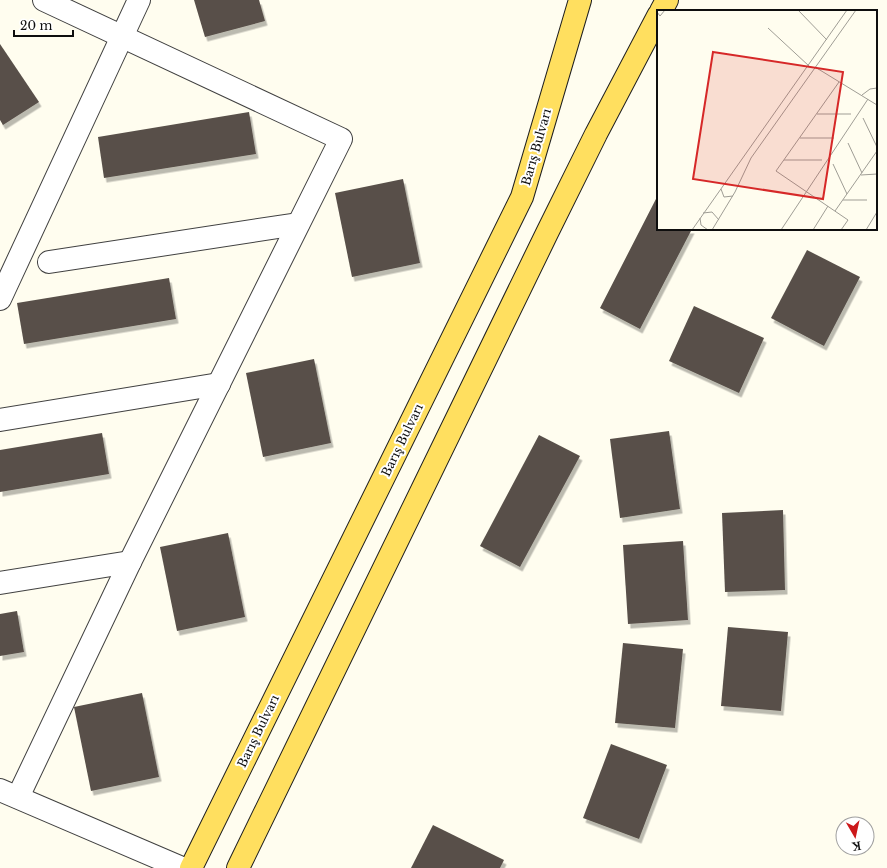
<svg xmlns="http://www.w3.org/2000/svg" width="887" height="868" font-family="'Libre Baskerville',serif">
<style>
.building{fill:#585049;filter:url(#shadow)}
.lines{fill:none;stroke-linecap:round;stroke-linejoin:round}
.street-casing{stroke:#414141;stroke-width:24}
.primary-casing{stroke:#1f1f1f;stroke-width:24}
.street{stroke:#fff;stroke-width:22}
.primary{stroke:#ffdf5f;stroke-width:22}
.labels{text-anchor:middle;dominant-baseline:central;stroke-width:4;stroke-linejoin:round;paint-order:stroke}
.street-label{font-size:12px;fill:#0e0e0e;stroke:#fff}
.inset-road{fill:none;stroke:#9f9d95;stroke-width:1}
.view{fill:#d62828;fill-opacity:0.15;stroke:#d62828;stroke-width:2}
.inset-edge{fill:none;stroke:#0e0e0e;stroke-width:2}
</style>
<defs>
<filter id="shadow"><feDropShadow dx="2.5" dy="4.5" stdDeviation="0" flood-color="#0004"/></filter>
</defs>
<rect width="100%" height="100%" fill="#fffdef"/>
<!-- building -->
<g class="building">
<polygon points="194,0 259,0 265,21 205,37"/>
<polygon points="0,44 39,102 3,125 0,120"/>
<polygon points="249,112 256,154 104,178 98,137"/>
<polygon points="403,179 420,263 352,277 335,193"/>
<polygon points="658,195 658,229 692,229 640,329 600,308"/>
<polygon points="807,250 860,277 824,346 771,318"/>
<polygon points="169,278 176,319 24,344 17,303"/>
<polygon points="694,306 764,338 739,393 669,361"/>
<polygon points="314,359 331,443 263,457 246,373"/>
<polygon points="669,431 680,509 620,518 610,439"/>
<polygon points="102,433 109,474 0,492 0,450"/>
<polygon points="539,435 580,456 520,567 480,546"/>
<polygon points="783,510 785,590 725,592 722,513"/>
<polygon points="228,533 245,617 177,631 160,547"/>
<polygon points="683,541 688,620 628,624 623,545"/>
<polygon points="17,611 24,652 0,656 0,614"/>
<polygon points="728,627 788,632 781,711 721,706"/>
<polygon points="623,643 683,649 675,728 615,723"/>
<polygon points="142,693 159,777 91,791 74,707"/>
<polygon points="611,744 667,765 639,839 583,818"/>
<polygon points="433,825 504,860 500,868 411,868"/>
</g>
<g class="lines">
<!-- street casing -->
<g class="street-casing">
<g id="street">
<polyline points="49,262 298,224"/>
<polyline points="0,299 139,0"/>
<polyline points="0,420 219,384"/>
<polyline points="0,583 130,562"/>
<polyline points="0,790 182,868"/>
<polyline points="18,797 130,562 341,139 44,0"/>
</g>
</g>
<!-- primary casing -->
<g class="primary-casing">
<g id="primary">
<polyline points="661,11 667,0"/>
<polyline points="191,868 522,197 580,0"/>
<polyline points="238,868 547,233 596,134 658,16"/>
</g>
</g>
<!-- street -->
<use href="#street" class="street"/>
<!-- primary -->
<use href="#primary" class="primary"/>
</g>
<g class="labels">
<!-- street labels -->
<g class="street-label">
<text transform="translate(536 147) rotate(-74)">Barış Bulvarı</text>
<text transform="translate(402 440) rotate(-64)">Barış Bulvarı</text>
<text transform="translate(258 731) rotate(-64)">Barış Bulvarı</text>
</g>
</g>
<!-- overview -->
<g transform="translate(657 10)">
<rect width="220" height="220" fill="#fffdef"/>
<path class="inset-road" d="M141,0l29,30M0,2l3,4 5,-6M111,18l41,38M158,57l62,38M182,72l-63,89 72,49 -7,10M205,85l8,-6 7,-1M160,104h34M206,108l14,29M143,128h34M191,133l14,30M127,150h38M176,154l14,30M204,165l16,-1M64,179l3,8 9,-1M186,190h24M178,201l42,-60M46,203l9,-1 7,8M43,208l1,7 7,5M35,220l155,-220M55,220l23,-38 16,-34 105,-148M124,220l87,-131M156,220l15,-24M209,220l11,-18"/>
<path class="view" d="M56,42l130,20 -20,127 -130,-20z"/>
<rect width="220" height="220" class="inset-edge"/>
</g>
<!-- north arrow -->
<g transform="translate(855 836) rotate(171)"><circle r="19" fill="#ffffff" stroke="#9f9f9f"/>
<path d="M0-3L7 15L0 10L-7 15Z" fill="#cc181a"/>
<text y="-6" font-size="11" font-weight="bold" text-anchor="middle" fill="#0e0e0e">K</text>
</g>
<!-- scale -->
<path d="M14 30v6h59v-6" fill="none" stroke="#0e0e0e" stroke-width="2"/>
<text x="20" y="30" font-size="12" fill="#0e0e0e" stroke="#ffffff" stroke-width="3" paint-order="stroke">20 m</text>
</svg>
